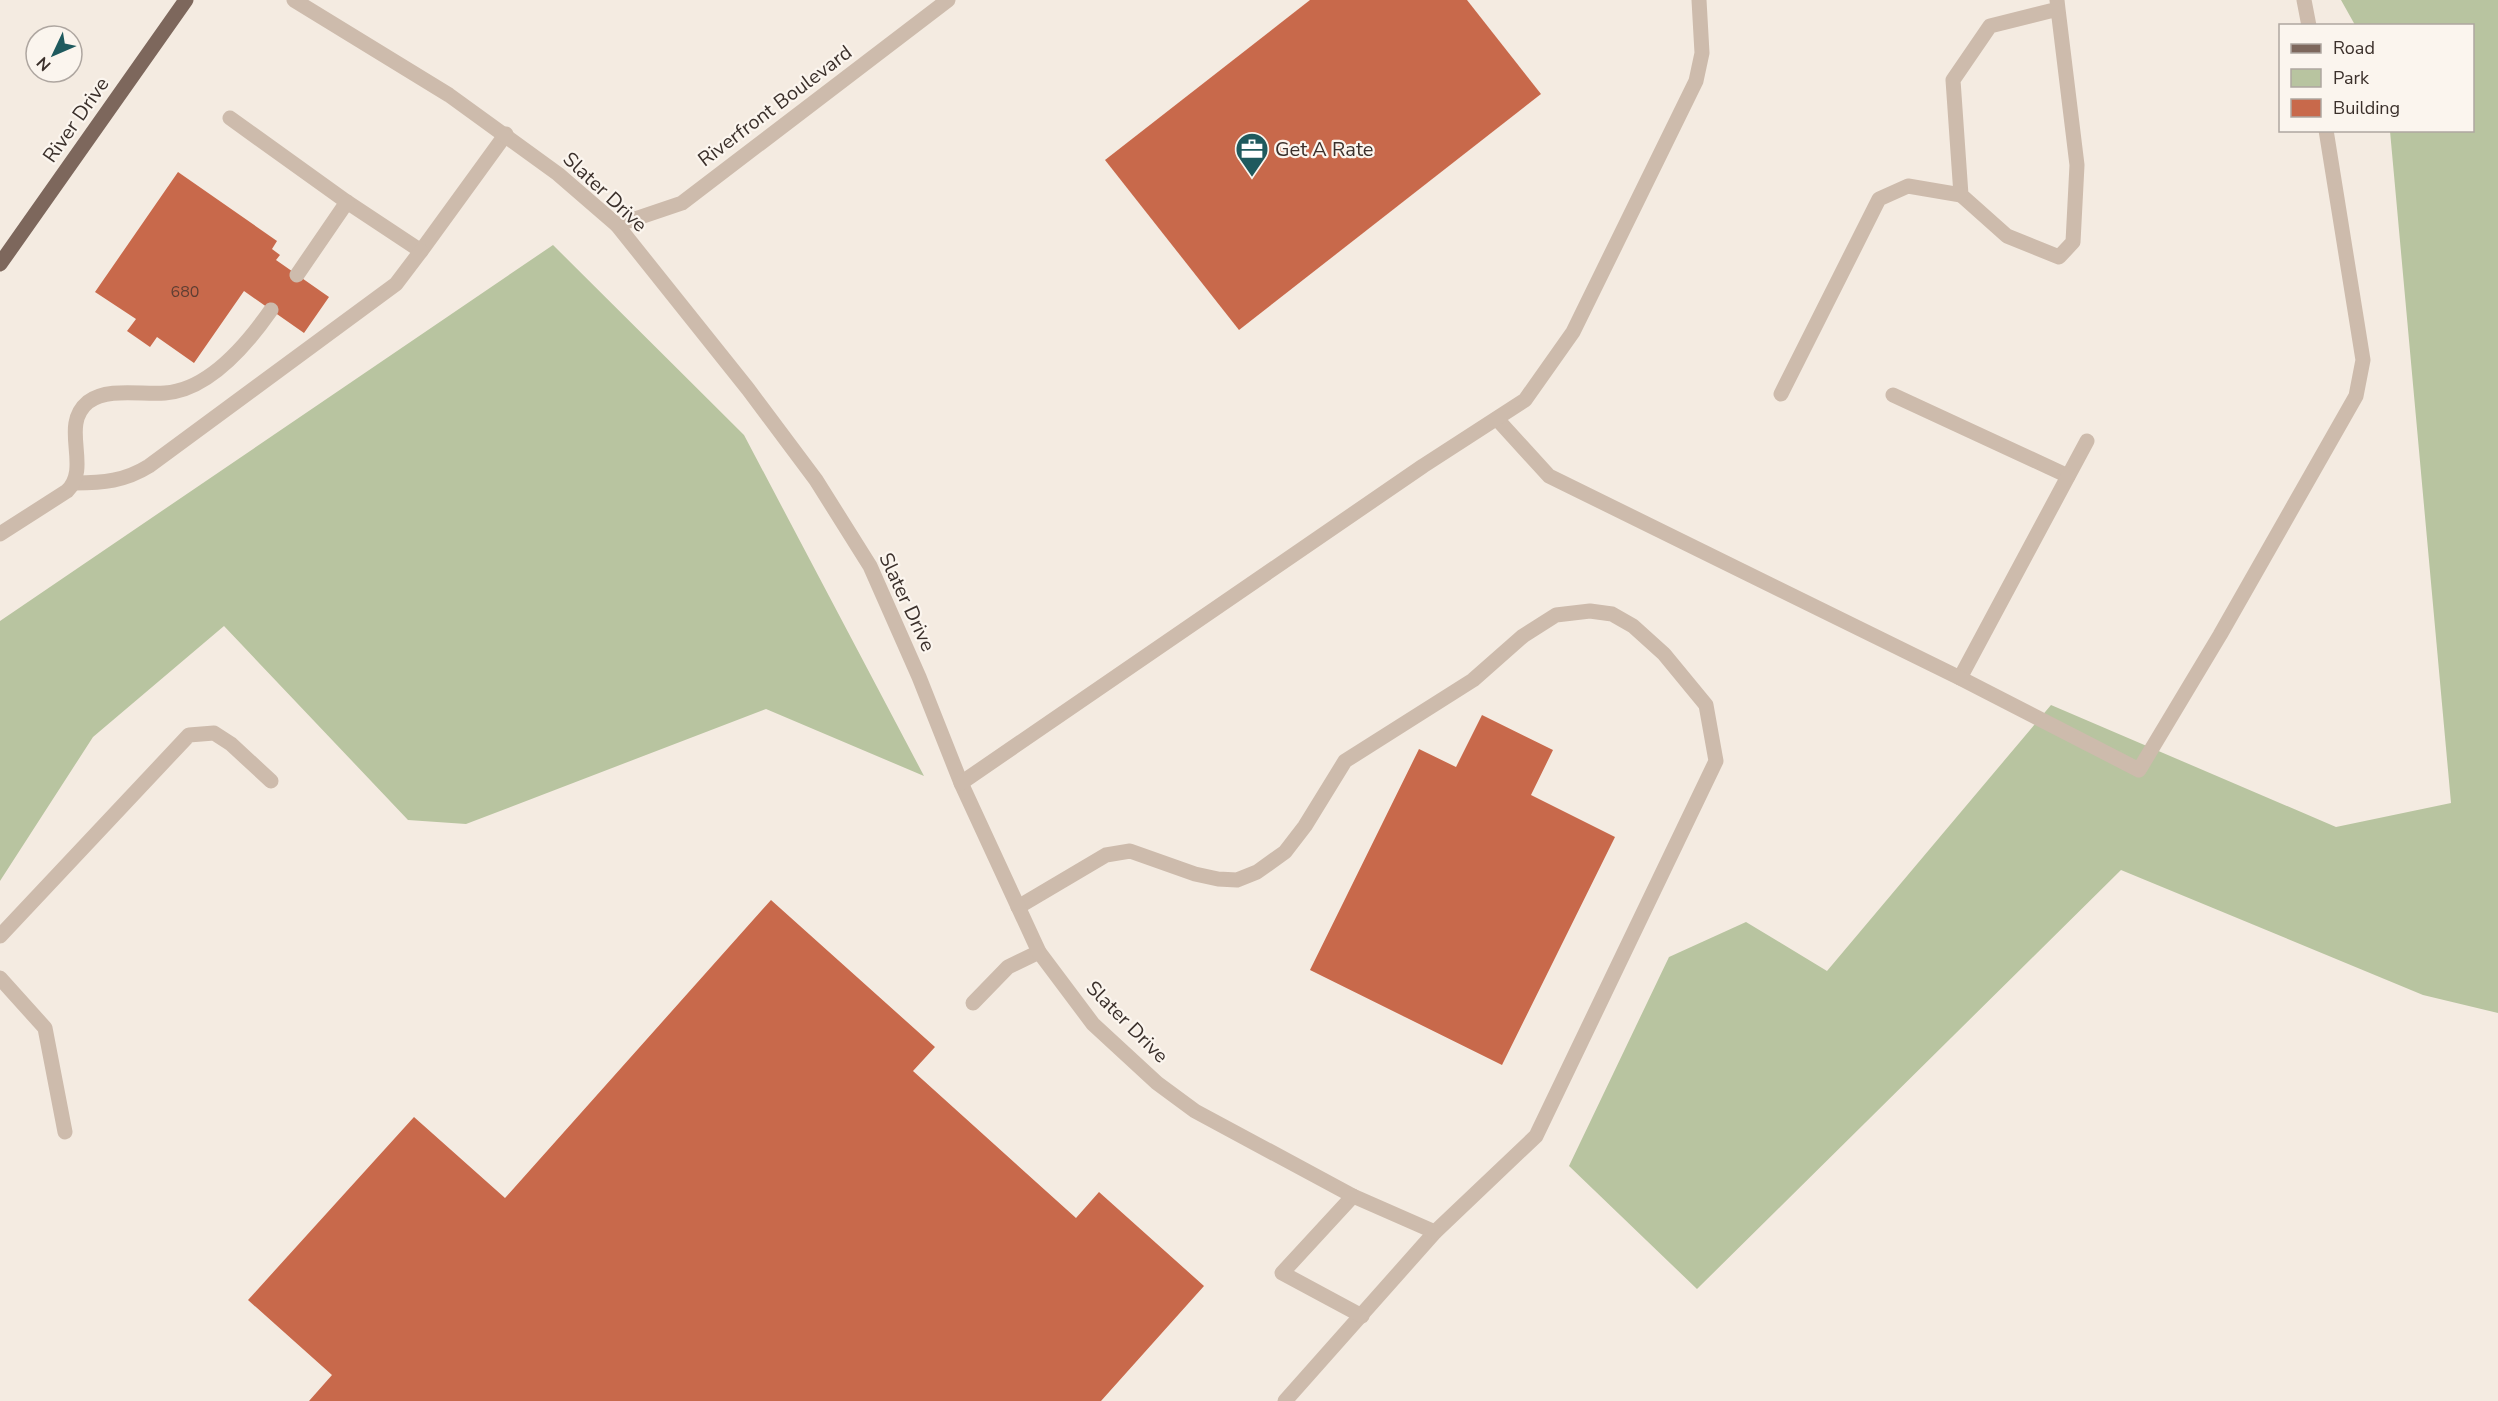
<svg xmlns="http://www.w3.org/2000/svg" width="2498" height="1401" font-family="'Nunito Sans',sans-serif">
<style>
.green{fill:#b8c4a0}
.building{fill:#c8694b}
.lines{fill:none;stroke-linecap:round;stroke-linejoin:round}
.service{stroke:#cdbbac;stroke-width:15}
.minor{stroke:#cdbbac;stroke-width:15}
.primary{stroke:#7d675c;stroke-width:15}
.labels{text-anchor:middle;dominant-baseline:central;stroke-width:4.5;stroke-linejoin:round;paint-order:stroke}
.number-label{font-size:16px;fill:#5e3e33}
.street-label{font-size:20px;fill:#3b302b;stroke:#fbf5ee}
.poi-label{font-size:20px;fill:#3b302b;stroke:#fbf5ee;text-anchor:start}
</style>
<rect width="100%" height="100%" fill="#f4ebe1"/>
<!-- green -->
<g class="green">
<polygon points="2341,0 2498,0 2498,1013 2423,995 2121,870 1697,1289 1569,1166 1669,957 1746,922 1827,971 2051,705 2336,827 2451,803 2390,131 2472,130 2472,26 2355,25"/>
<polygon points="553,245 744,435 924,776 766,709 466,824 408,820 224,626 93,737 0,881 0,621"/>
</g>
<!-- building -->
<g class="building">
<polygon points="1310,0 1467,0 1541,94 1239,330 1105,160"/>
<polygon points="178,172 277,241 272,249 280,255 276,260 329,297 304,333 244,291 194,363 157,337 150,347 127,331 136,319 95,292"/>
<polygon points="1482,715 1553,750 1531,795 1615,837 1502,1065 1310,970 1419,749 1456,767"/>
<polygon points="771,900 935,1047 913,1071 1076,1218 1099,1192 1204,1286 1101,1401 309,1401 332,1375 248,1300 414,1117 505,1198"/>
</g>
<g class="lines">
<!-- service -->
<g class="service">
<polyline points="2057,0 2058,9 2077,165 2073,242 2059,257 2007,236 1961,195 1953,80 1990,26 2058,9"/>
<polyline points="230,118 347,202 421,251 506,134"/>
<polyline points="297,275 347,202"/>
<polyline points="1781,394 1879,199 1908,186 1961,195"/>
<polyline points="1893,395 2068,476"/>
<path d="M75,483c28,0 50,-2 74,-17l247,-182 25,-33"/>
<path d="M0,534l67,-43c25,-24 -8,-65 21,-89 20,-15 54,-7 77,-9 44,-3 83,-50 106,-83"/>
<polyline points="1960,678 2087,441"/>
<polyline points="1018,907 1106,855 1130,851 1195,874 1218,879 1237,880 1257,872 1285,852 1305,826 1345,761 1473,680 1523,636 1556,615 1590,611 1612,614 1633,626 1664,654 1706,705 1716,761 1536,1136 1435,1232 1285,1401"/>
<polyline points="0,936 189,735 214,733 231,744 271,781"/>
<polyline points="0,978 45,1028 65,1132"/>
<polyline points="973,1003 1008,967 1039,952"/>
<polyline points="1353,1196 1282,1273 1362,1316"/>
</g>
<!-- minor -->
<g class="minor">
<polyline points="294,0 449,95 558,174 617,225 748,389 816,480 870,566 919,677 961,783 1039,952 1093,1024 1157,1083 1195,1111 1353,1196 1435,1232"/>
<polyline points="2304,0 2309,26"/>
<polyline points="617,225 682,203 948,0"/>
<polyline points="1497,419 1549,476 1960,678 2139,770 2220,635 2356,396 2363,360 2326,130"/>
<polyline points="961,783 1423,466 1525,400 1573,332 1696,81 1702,53 1699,0"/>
</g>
<!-- primary -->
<polyline class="primary" points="0,264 186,0"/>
</g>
<!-- icons -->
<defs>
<g id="office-pin" transform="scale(1.725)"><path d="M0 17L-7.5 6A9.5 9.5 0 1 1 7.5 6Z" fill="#1f5a5e" stroke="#fbf5ee"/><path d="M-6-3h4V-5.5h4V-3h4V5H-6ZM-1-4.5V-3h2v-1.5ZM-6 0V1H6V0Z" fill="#fff"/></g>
</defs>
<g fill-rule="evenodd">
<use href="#office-pin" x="1252" y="149"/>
</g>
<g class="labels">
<!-- number labels -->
<g class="number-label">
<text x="185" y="292">680</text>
</g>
<!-- street labels -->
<g class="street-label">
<text transform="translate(775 106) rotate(-37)">Riverfront Boulevard</text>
<text transform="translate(76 120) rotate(-55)">River Drive</text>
<text transform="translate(605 192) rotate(43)">Slater Drive</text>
<text transform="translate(907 602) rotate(65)">Slater Drive</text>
<text transform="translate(1127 1022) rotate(45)">Slater Drive</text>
</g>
<!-- poi labels -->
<g class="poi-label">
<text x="1275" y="149">Get A Rate</text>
</g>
</g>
<!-- legend -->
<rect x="2279" y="24" width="195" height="108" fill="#fbf5ee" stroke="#aea6a0" stroke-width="1.5"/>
<rect x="2291" y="44" width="30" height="9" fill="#7d675c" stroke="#aea6a0" stroke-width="1.5"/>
<text x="2333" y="54" font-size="18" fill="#3b302b">Road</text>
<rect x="2291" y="69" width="30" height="18" fill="#b8c4a0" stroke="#aea6a0" stroke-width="1.5"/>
<text x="2333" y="84" font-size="18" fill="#3b302b">Park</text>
<rect x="2291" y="99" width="30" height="18" fill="#c8694b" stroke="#aea6a0" stroke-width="1.5"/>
<text x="2333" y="114" font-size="18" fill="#3b302b">Building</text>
<!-- north arrow -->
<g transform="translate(54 54) rotate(226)"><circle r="28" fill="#fbf5ee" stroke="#aea6a0" stroke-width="1.5"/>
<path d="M0-4.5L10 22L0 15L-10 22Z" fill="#1f5a5e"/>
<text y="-9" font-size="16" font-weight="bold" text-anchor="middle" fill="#3b302b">N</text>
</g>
</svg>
